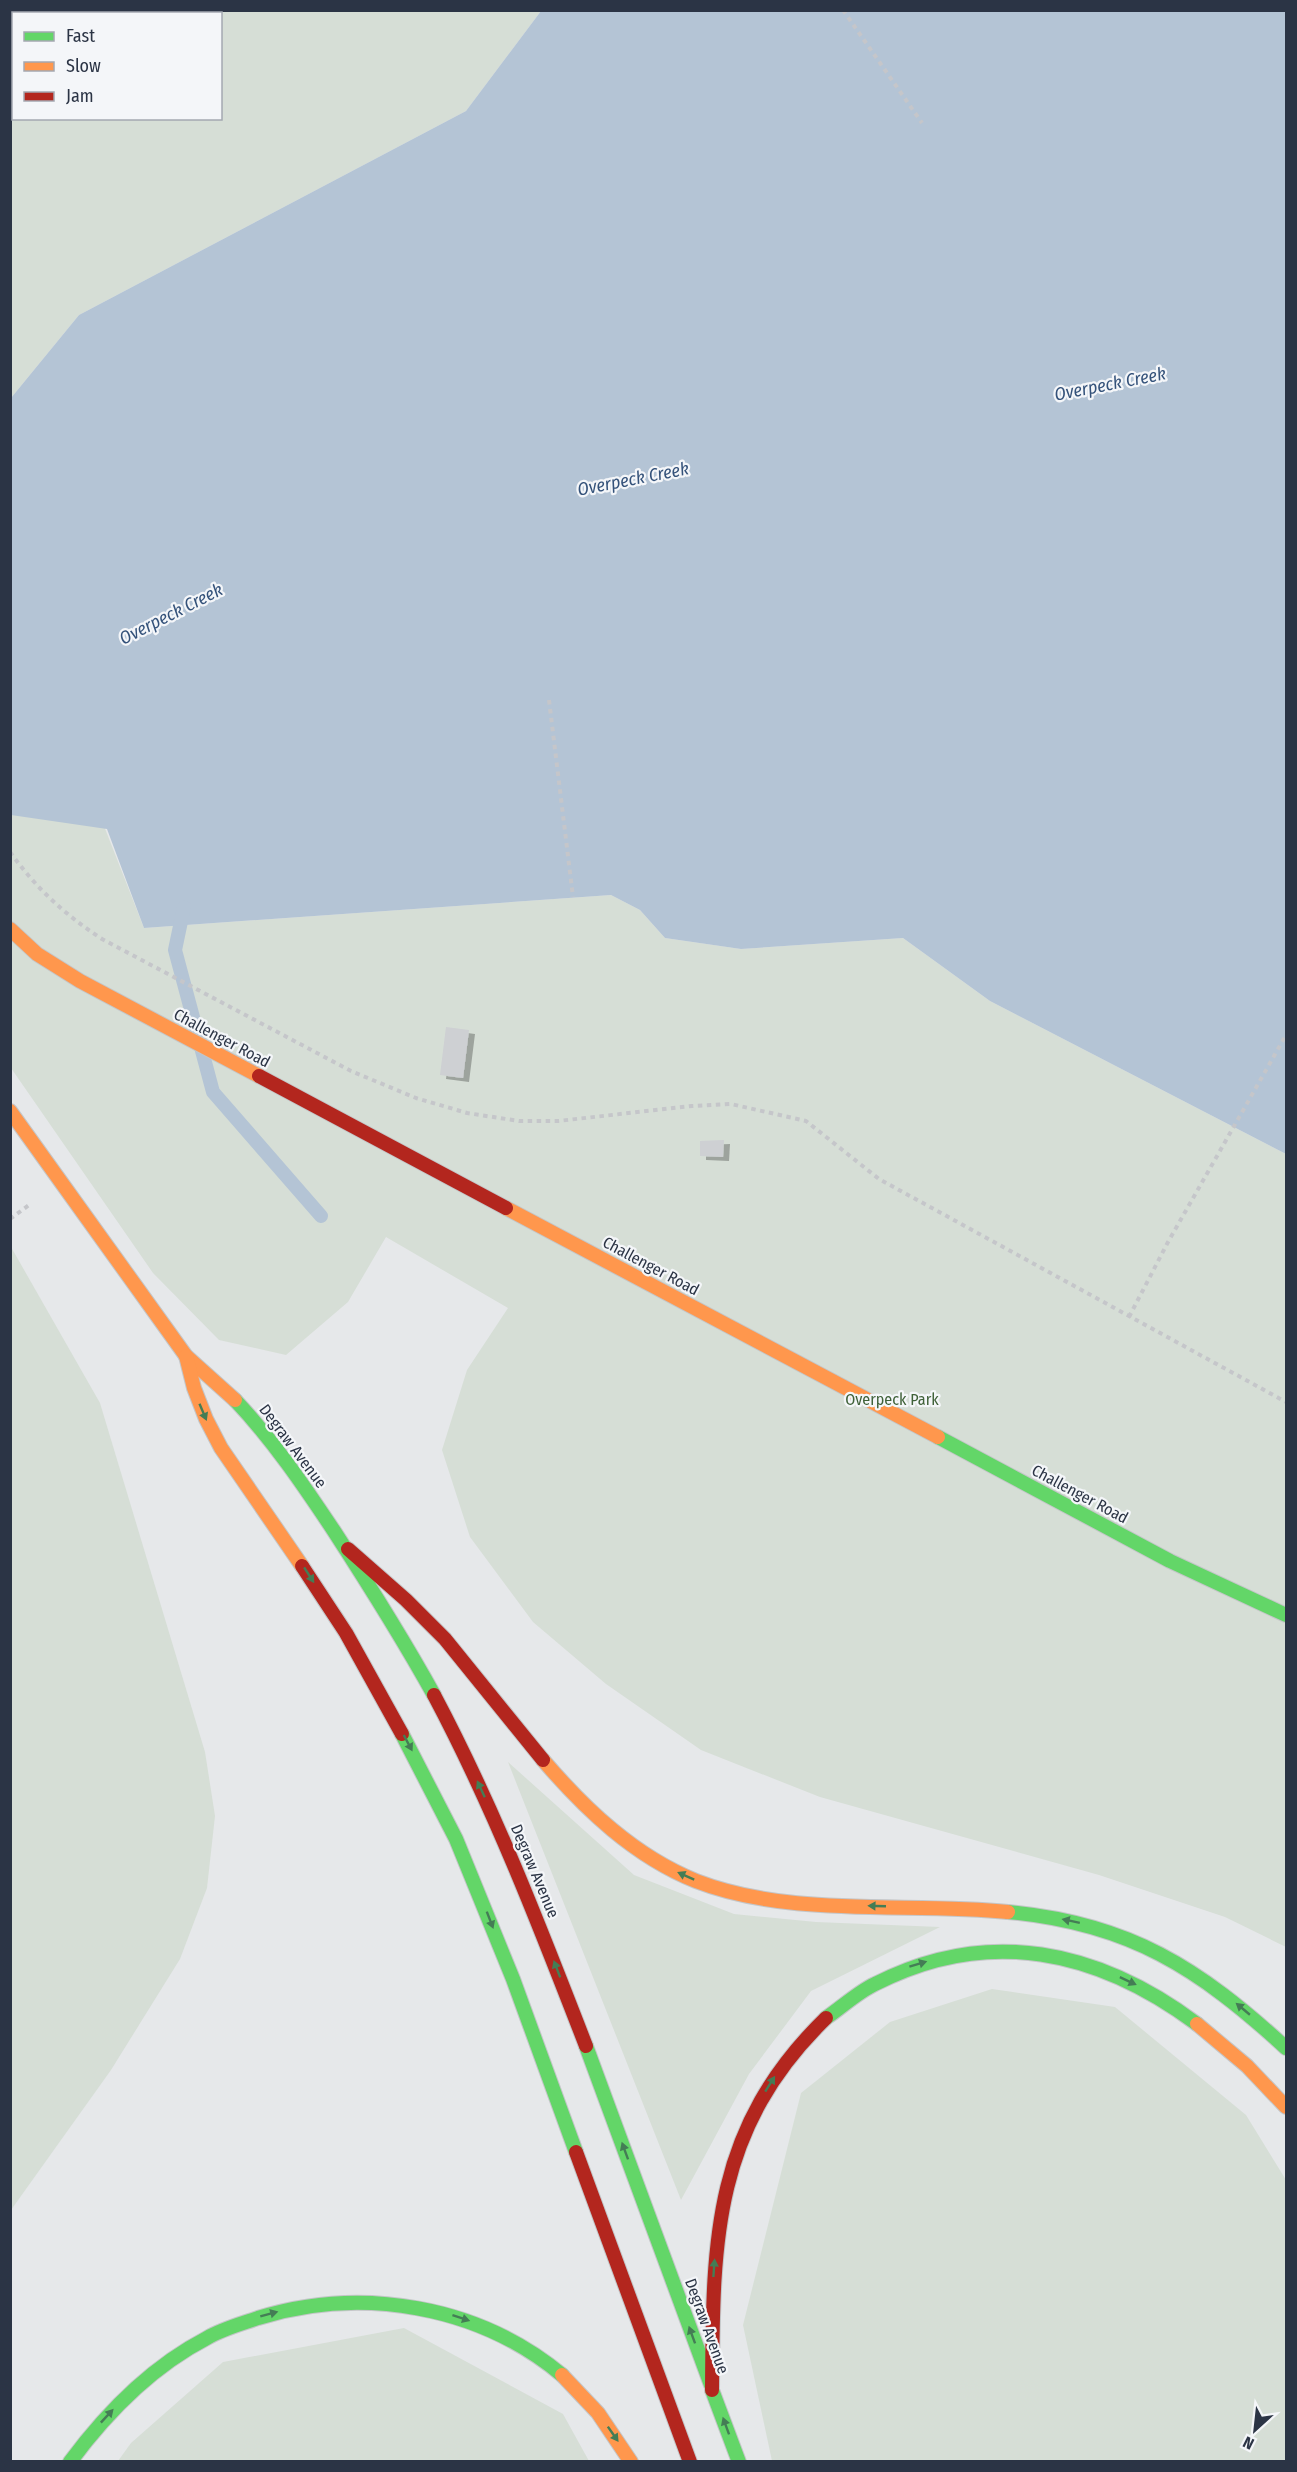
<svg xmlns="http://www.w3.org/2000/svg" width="1297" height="2472" font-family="'Fira Sans Condensed',sans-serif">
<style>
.green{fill:#d6ded6;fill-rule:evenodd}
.water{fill:#b4c4d5}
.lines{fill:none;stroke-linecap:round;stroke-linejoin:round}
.stream{stroke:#b4c4d5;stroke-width:14}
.building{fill:#ced0d3;filter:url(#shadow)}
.fast-casing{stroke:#c4c6c8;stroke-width:16}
.slow-casing{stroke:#c4c6c8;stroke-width:16}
.jam-casing{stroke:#c4c6c8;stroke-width:16}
.path{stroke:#c5c6ca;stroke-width:4;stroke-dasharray:4.5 4.5;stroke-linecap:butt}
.fast{stroke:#63d668;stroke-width:14}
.slow{stroke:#ff974d;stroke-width:14}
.jam{stroke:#b3261e;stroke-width:14}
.oneway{fill:#447d55}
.labels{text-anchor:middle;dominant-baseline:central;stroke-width:4.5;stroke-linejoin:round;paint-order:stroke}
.street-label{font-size:16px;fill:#2b3445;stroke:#f4f6f9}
.park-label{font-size:16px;fill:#3f6138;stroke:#f4f6f9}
.water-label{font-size:18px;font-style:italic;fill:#34527a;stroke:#f4f6f9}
</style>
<defs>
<filter id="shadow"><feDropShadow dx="6" dy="4" stdDeviation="0" flood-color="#0004"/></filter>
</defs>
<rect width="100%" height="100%" fill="#e6e8ea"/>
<!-- green -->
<g class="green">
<path d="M11,11h530l-75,100 -387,204 -68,83zM14,14h206v104h-206z"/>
<polygon points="10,814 104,826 144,928 611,895 640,910 665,938 741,949 903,938 990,1001 1286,1154 1286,1947 1225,1917 1099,1875 820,1797 701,1750 606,1684 533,1622 470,1537 442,1450 467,1370 508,1308 386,1237 348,1302 286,1355 219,1340 153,1273 11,1068"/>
<polygon points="11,1247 100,1403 205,1752 215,1816 207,1888 180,1959 111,2070 11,2210"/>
<polygon points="508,1762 634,1875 734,1914 816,1922 940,1927 811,1991 749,2074 681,2200"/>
<polygon points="992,1989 1115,2007 1246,2115 1286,2180 1286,2461 772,2461 743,2325 801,2093 890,2022"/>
<polygon points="404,2328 563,2414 589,2461 118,2461 131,2443 223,2362"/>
</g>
<!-- water -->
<polygon class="water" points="541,11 1286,11 1286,1154 990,1001 903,938 741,949 665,938 640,910 611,895 144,928 107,829 11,815 11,398 79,315 466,111"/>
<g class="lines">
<!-- stream -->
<polyline class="stream" points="184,907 175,950 213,1092 321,1216"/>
</g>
<!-- building -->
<g class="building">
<polygon points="446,1027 469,1030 463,1078 440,1075"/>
<polygon points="724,1140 723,1157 700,1156 700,1141"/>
</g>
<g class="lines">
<!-- fast casing -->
<g class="fast-casing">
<g id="fast">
<path d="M235,1400c38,40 69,86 99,131 35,54 69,108 100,164"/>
<polyline points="938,1437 1170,1561 1286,1615"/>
<polyline points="402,1734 456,1839 513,1979 576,2152"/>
<path d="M1008,1912c121,11 191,56 278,136"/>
<path d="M826,2018c16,-11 32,-26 49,-34 113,-58 223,-34 322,40"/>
<polyline points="586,2046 711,2385"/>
<polyline points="712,2390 739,2462"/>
<path d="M70,2462c37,-50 81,-95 137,-124 15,-9 34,-14 51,-20 103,-32 220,-13 304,57"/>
</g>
</g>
<!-- slow casing -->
<g class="slow-casing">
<g id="slow">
<polyline points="10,929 37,954 80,981 259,1076"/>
<polyline points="10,1111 186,1356 235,1400"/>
<polyline points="506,1208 938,1437"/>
<polyline points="186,1356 194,1388 206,1419 221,1448 302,1566"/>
<path d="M543,1760c42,49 91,96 153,121 95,37 211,21 312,31"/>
<polyline points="1197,2024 1247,2066 1286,2107"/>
<polyline points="562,2375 598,2413 631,2462"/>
</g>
</g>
<!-- jam casing -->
<g class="jam-casing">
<g id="jam">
<polyline points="259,1076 506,1208"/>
<polyline points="348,1549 406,1600 445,1639 543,1760"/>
<polyline points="302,1566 346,1633 402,1734"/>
<path d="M434,1695c60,113 106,232 152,351"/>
<polyline points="576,2152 690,2462"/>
<path d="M712,2390c1,-149 0,-261 114,-372"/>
</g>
</g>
<!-- path -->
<g class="path">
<polyline points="843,10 922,123"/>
<polyline points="549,700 573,897"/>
<path d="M10,852c26,36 55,63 92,87l249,132 65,27 51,15 52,8h39l134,-15 39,-2 75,17 73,58 407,223"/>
<polyline points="10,1219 29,1205"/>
<polyline points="1129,1317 1168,1242 1286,1035"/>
</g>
<!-- fast -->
<use href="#fast" class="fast"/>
<!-- slow -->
<use href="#slow" class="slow"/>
<!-- jam -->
<use href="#jam" class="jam"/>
</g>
<!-- one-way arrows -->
<defs><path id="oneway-solid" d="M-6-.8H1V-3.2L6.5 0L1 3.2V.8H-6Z" transform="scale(1.5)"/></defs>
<g class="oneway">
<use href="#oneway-solid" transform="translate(203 1412) rotate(67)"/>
<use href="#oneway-solid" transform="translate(309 1575) rotate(57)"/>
<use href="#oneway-solid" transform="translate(408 1743) rotate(62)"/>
<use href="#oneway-solid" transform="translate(481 1789) rotate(-115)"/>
<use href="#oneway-solid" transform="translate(686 1876) rotate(-156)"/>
<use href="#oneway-solid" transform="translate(877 1906) rotate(-178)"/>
<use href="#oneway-solid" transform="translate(490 1920) rotate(69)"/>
<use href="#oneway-solid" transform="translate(1071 1921) rotate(-168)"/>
<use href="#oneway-solid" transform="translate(918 1964) rotate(-17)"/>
<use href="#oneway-solid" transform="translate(557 1969) rotate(-111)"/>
<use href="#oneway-solid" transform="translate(1128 1981) rotate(25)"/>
<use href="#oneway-solid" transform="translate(1243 2009) rotate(-140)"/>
<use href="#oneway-solid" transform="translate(770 2084) rotate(-58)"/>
<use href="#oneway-solid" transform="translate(625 2151) rotate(-110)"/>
<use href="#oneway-solid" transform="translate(714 2268) rotate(-86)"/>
<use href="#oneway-solid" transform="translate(269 2314) rotate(-15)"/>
<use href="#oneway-solid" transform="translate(461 2318) rotate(18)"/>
<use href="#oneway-solid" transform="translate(692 2335) rotate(-110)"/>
<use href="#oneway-solid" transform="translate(107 2416) rotate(-47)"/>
<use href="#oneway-solid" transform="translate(726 2426) rotate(-110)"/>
<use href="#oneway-solid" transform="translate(613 2434) rotate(55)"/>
</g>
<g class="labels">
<!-- street labels -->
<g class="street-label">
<text transform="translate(222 1038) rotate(28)">Challenger Road</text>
<text transform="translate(651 1266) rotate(28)">Challenger Road</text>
<text transform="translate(293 1446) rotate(53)">Degraw Avenue</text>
<text transform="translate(1080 1494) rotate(28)">Challenger Road</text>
<text transform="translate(535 1871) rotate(67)">Degraw Avenue</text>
<text transform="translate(707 2326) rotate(70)">Degraw Avenue</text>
</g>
<!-- park labels -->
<g class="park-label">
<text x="892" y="1399">Overpeck Park</text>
</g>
<!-- water labels -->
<g class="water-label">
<text transform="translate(1110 384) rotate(-11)">Overpeck Creek</text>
<text transform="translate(633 479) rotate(-11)">Overpeck Creek</text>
<text transform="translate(171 614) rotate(-27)">Overpeck Creek</text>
</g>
</g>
<!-- border -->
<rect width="1297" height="2472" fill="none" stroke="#2b3445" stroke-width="24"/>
<!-- legend -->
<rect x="12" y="12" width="210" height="108" fill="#f4f6f9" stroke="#a4a8b1" stroke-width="1.5"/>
<rect x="24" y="32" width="30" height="9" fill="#63d668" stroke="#a4a8b1" stroke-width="1.5"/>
<text x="66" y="42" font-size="18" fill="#2b3445">Fast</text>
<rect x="24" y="62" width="30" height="9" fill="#ff974d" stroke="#a4a8b1" stroke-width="1.5"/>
<text x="66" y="72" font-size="18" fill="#2b3445">Slow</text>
<rect x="24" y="92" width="30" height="9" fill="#b3261e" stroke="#a4a8b1" stroke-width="1.5"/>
<text x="66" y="102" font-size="18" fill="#2b3445">Jam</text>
<!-- north arrow -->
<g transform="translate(1255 2430) rotate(207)" stroke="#f4f6f9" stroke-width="4.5" paint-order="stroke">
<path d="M0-4.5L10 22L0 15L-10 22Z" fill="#2b3445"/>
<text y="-9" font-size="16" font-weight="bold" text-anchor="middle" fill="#2b3445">N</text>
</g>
</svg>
